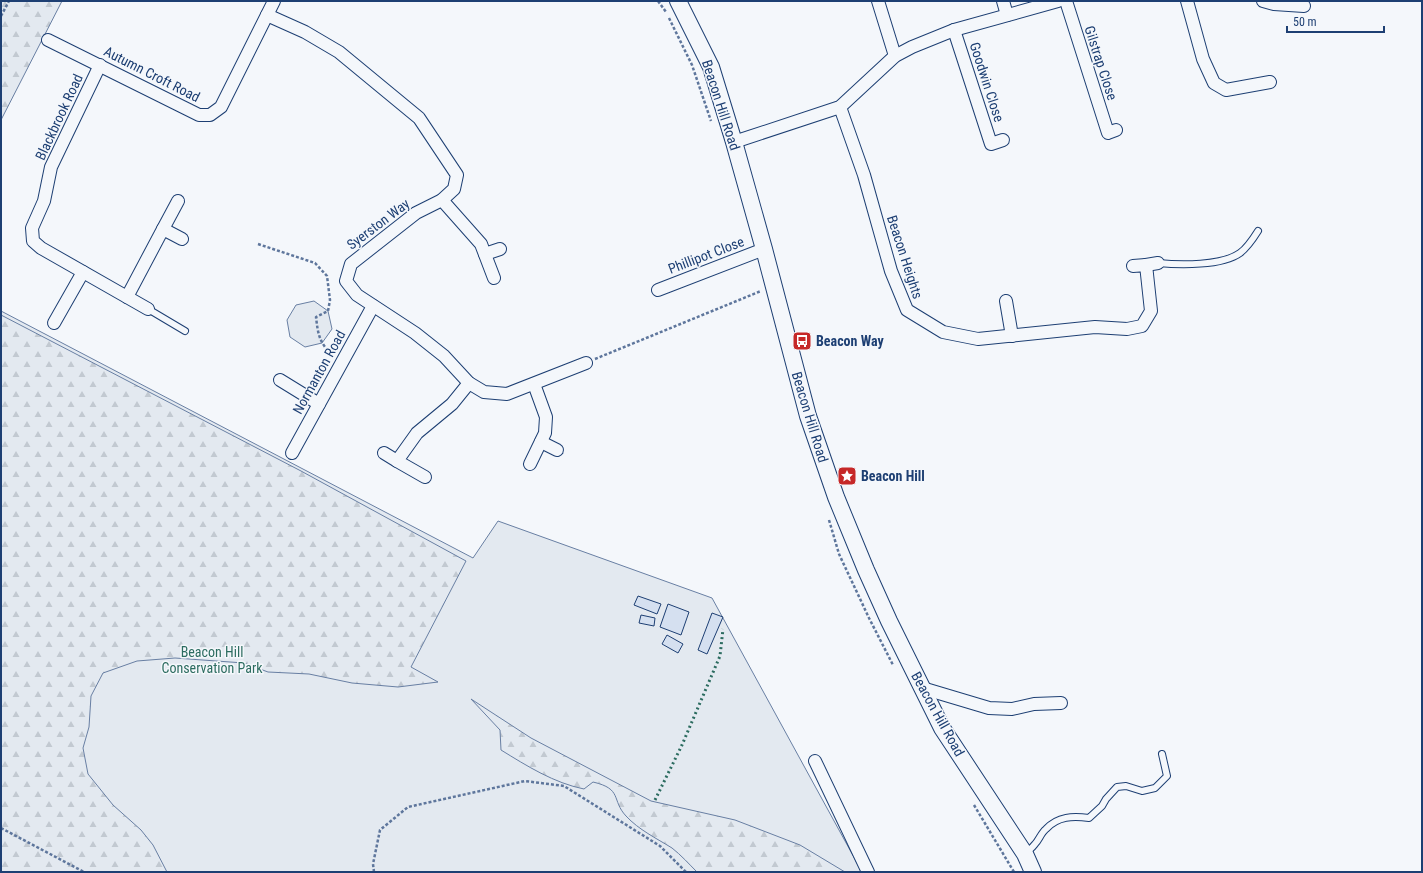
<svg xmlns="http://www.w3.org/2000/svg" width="1423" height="873" font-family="'Roboto Condensed',sans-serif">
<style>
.green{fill:#e3e9f0;stroke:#687fa3}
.forest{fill:url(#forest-firs);stroke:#687fa3}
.building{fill:#d5e0f0;stroke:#1d3f73}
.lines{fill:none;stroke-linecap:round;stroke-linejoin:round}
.lane-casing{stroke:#1d3f73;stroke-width:8}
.street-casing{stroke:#1d3f73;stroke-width:14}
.secondary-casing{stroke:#1d3f73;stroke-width:18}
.path{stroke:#5e769c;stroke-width:2.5;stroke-dasharray:3 2;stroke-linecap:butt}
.lane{stroke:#f4f7fb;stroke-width:6}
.street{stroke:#f4f7fb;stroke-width:12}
.secondary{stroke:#f4f7fb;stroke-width:16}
.hedge{stroke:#2c6c60;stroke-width:3;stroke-dasharray:2 3;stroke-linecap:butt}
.labels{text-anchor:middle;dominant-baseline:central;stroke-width:3;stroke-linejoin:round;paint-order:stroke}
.street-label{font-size:14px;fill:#1d3f73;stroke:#f4f7fb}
.poi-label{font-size:14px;font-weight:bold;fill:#1d3f73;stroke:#f4f7fb;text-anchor:start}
.park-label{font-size:14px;fill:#2c6c60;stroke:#f4f7fb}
</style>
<defs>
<pattern id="forest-firs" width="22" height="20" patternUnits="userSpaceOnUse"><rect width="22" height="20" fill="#e3e9f0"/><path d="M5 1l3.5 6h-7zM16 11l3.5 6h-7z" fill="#c2c9d1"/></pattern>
</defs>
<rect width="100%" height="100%" fill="#f4f7fb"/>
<!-- green -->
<g class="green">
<polygon points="314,301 328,311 332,329 322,343 305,347 290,337 287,320 296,305"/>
<polygon points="1,311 473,558 498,521 712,598 862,872 1,872"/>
</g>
<!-- forest -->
<g class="forest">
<polygon points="1,1 62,1 1,120"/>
<polygon points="1,315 301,471 466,561 411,667 438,682 398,687 352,683 309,674 268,672 244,663 175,658 137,661 103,673 91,696 89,727 83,748 88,774 113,805 141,830 153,845 167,872 1,872"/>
<path d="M471,699l60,39 120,63 84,19 65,25 45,27h-148c-8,-8 -16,-17 -25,-24 -16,-10 -33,-18 -46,-32 -15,-16 -3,-27 -33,-34l-9,7c-30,-6 -57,-23 -83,-39l-1,-20z"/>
</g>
<!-- building -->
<g class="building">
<polygon points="638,596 661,604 657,614 634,605"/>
<polygon points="668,604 689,612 681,635 660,627"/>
<polygon points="712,613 723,617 707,654 698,650"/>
<polygon points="641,615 655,618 654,626 639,623"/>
<polygon points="667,635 683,644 678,653 662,644"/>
</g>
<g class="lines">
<!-- lane casing -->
<g class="lane-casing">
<g id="lane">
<path d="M1158,263c22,2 64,3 82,-10 8,-6 13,-14 18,-22"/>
<polyline points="148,309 185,331"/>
<path d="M1026,853c3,-3 6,-5 9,-9 4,-4 6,-11 11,-15 12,-13 27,-13 43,-11l13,-12 4,-7 11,-12 9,-1 16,5 13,-3 12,-12 -5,-22"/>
</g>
</g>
<!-- street casing -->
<g class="street-casing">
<g id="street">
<polyline points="878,1 895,56"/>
<polyline points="1003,1 1007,15"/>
<polyline points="1066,1 1108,133 1116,130"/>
<polyline points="1187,1 1203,59 1214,83 1226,90 1270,82"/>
<polyline points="1263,1 1274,4 1304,6"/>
<polyline points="267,15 305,32 339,52 419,118 457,175 454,189 442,200 416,213 351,264 346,281 357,295 415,333 444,356 469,383 484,392 507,394 586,363"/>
<polyline points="954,30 991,144 1003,140"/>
<polyline points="48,40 199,115 210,115 221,107 274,1"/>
<polyline points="100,65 51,167 44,201 32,228 33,241 41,248 148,309"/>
<polyline points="840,107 864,175 891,271 907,310 943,332 978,339 1095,327 1127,329 1142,326 1151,311 1146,265 1133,266"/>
<polyline points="734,142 840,107 895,56 912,47 954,30 1058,1"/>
<polyline points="442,200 481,244 494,278"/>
<polyline points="163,229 178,201"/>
<polyline points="485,254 500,249"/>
<polyline points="1146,265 1158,263"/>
<polyline points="658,290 764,249"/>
<polyline points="127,297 163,229 182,239"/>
<polyline points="1006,301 1012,336"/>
<polyline points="54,323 83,272"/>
<polyline points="280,380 319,404"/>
<polyline points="541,442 557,450"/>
<polyline points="292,453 373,306"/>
<polyline points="384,453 397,461"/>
<polyline points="530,464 545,433 546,417 534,384"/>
<polyline points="425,477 397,461 417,433 452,404 469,383"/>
<polyline points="922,688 989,708 1012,709 1034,704 1061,703"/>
<polyline points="815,761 868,872"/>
</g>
</g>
<!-- secondary casing -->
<g class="secondary-casing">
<polyline id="secondary" points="678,1 711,67 734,142 764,249 808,416 836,497 866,570 889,621 942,728 1025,854 1033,872"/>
</g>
<!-- path -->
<g class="path">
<polyline points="658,1 666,12"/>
<polyline points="1,16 9,1"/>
<polyline points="669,18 692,65 711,121"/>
<path d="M258,244l57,19 12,13 3,24 -2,11 -12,6c2,17 3,25 16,38"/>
<polyline points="595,359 761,291"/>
<polyline points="829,520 839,554 869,618 893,665"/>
<polyline points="974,805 1014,872"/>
<polyline points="1,828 84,872"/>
<polyline points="374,872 373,864 380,830 408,807 525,781 564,786 660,846 686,872"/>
</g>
<!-- lane -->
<use href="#lane" class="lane"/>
<!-- street -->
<use href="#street" class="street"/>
<!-- secondary -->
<use href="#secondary" class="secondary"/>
<!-- hedge -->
<polyline class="hedge" points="655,800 682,745 720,656 723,629"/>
</g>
<!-- icons -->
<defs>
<g id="bus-square" transform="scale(1)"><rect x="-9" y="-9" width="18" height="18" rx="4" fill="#c62828" stroke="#f4f7fb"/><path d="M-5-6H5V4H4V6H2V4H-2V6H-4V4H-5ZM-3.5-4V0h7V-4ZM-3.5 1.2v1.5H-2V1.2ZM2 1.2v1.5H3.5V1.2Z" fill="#fff"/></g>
<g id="sight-square" transform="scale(1)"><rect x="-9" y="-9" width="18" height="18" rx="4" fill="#c62828" stroke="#f4f7fb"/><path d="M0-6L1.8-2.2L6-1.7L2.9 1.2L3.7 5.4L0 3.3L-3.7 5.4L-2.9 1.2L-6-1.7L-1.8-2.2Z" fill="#fff"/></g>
</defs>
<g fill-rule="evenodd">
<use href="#bus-square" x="802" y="341"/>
<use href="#sight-square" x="847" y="476"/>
</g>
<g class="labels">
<!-- street labels -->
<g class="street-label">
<text transform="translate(1101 63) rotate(72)">Gilstrap Close</text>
<text transform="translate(152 74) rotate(27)">Autumn Croft Road</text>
<text transform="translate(987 82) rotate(72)">Goodwin Close</text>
<text transform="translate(721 105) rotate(72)">Beacon Hill Road</text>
<text transform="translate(59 117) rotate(-65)">Blackbrook Road</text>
<text transform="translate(378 224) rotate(-37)">Syerston Way</text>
<text transform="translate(706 255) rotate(-21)">Phillipot Close</text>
<text transform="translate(905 257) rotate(72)">Beacon Heights</text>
<text transform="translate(319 372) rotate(-61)">Normanton Road</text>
<text transform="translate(810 417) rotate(73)">Beacon Hill Road</text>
<text transform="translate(938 714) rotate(61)">Beacon Hill Road</text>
</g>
<!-- poi labels -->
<g class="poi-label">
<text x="816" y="341">Beacon Way</text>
<text x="861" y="476">Beacon Hill</text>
</g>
<!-- park labels -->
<g class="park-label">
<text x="212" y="652">Beacon Hill<tspan x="212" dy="16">Conservation Park</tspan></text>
</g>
</g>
<!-- border -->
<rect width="1423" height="873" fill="none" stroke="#1d3f73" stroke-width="4"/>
<!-- scale -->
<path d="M1287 26v6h97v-6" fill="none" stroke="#1d3f73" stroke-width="2"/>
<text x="1293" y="26" font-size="12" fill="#1d3f73" stroke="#f4f7fb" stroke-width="3" paint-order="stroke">50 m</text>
</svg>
